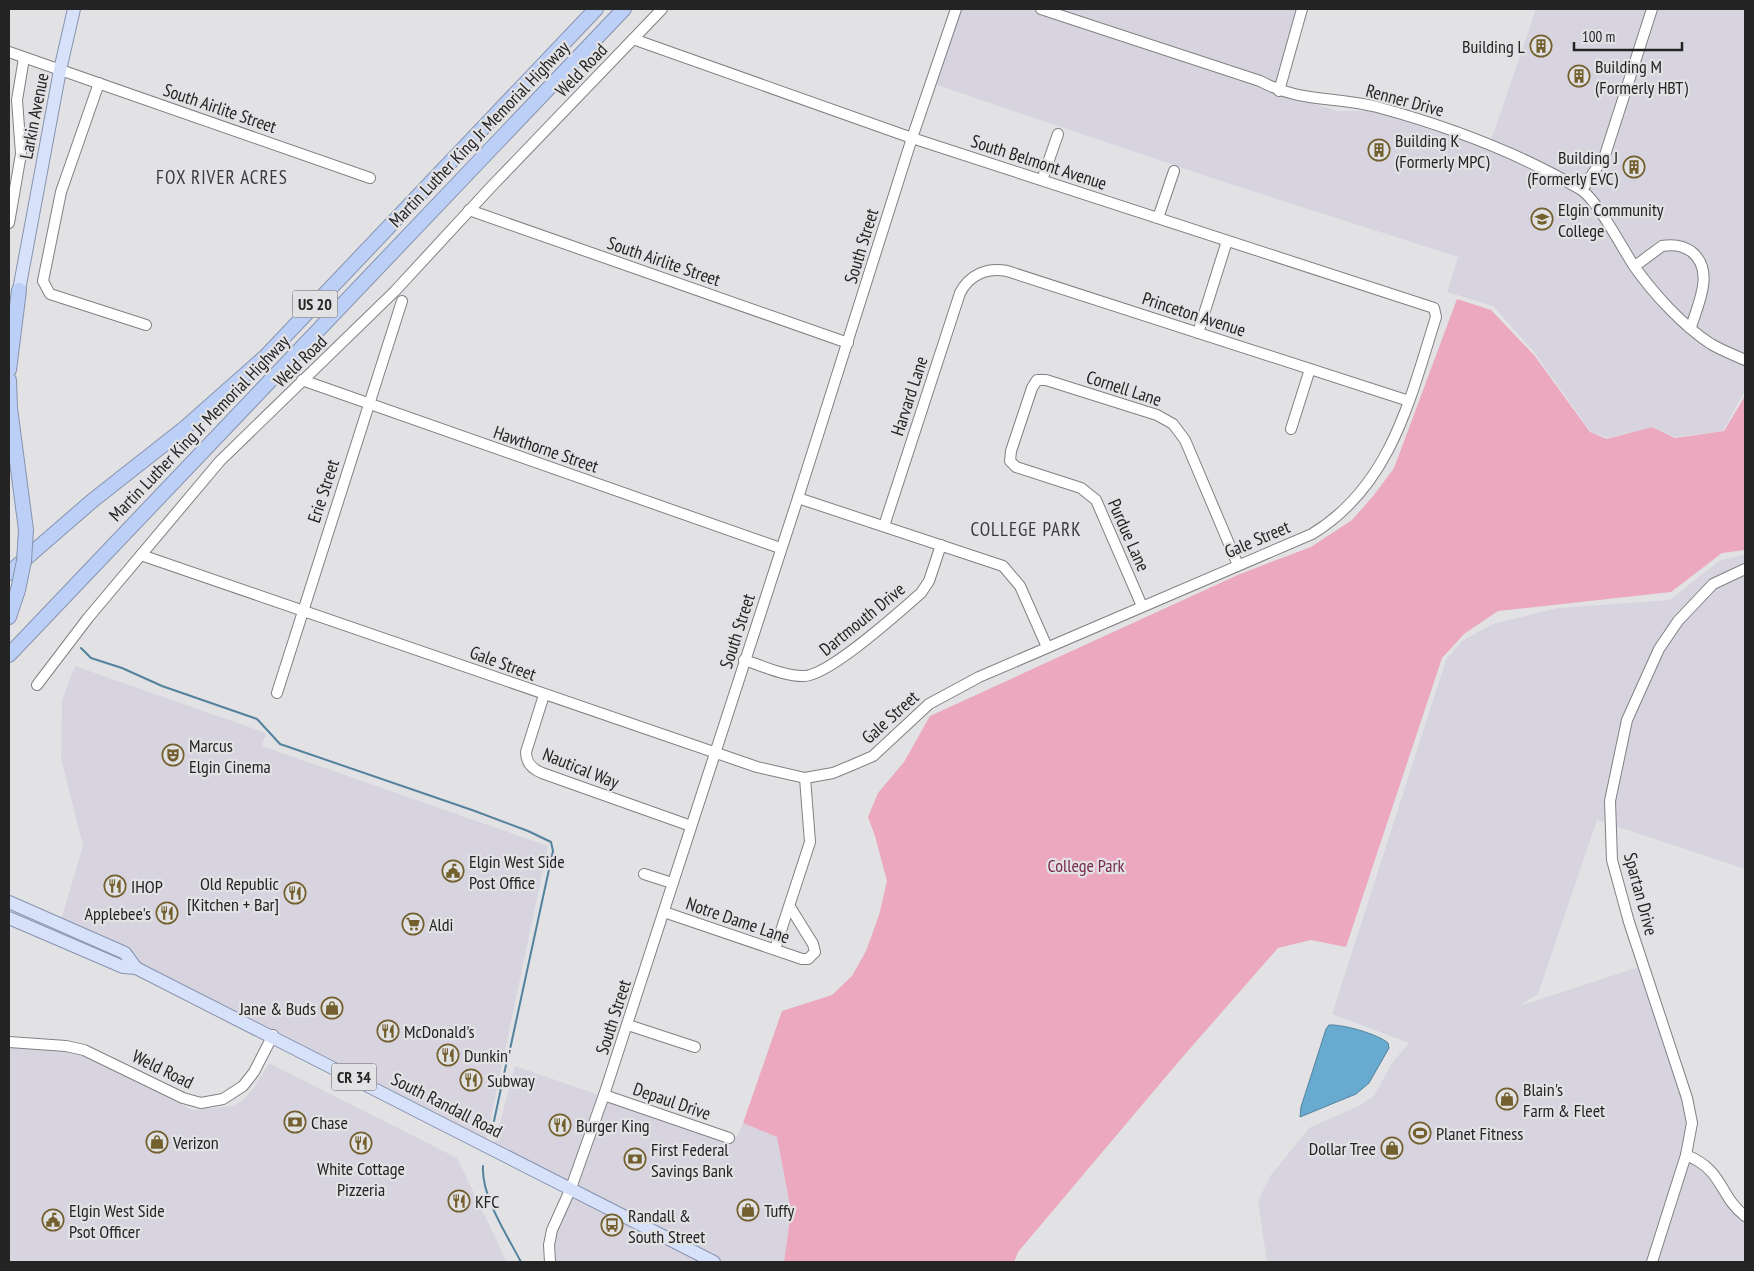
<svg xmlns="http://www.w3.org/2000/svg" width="1754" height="1271" font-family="'PT Sans Narrow',sans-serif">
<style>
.built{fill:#d7d4df}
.green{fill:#eba8bf}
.water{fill:#68aad0;stroke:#54829d}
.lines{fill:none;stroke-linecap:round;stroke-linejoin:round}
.stream{stroke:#54829d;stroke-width:2}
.minor-casing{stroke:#818184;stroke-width:12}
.major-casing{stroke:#8793ae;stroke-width:14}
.highway-casing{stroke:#8793ae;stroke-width:16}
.minor{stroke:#fff;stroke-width:10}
.major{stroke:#d7e2fa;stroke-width:12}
.highway{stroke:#bccff7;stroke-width:14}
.highway-bridge-casing{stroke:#8793ae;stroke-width:16;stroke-linecap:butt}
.highway-bridge{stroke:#bccff7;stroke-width:14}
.labels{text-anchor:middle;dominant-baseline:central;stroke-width:4.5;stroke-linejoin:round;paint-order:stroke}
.shield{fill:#e2e2e5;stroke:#5d5d5f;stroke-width:1}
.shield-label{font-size:16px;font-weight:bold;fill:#242425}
.poi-label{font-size:18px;fill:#242425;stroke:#e2e2e5;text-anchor:start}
.street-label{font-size:18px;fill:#242425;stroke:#e2e2e5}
.park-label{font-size:18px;fill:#7a2a4d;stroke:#e2e2e5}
.neighbourhood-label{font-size:19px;letter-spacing:1px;fill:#3a3a3c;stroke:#e2e2e5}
</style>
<rect width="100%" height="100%" fill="#e2e2e5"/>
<!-- built -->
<g class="built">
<polygon points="958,9 1301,9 1273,92 1338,111 1374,111 1488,149 1536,9 1745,9 1745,390 1723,431 1675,437 1652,427 1608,438 1591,432 1534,352 1493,306 1447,292 1458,257 1218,180 934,84"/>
<polygon points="1745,554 1745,869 1597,820 1538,994 1519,1006 1639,967 1684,1101 1687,1124 1680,1158 1701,1165 1745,1220 1745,1262 1267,1262 1258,1201 1271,1175 1309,1128 1358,1106 1374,1096 1392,1063 1409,1043 1332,1014 1446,660 1462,641 1493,624 1557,608 1670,600 1719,561"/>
<polygon points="75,666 266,733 262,746 548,846 486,1141 60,923 83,846 61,758 62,700"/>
<polygon points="9,1047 58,1050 83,1056 123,1073 192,1110 233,1106 243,1100 254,1088 269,1063 457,1158 507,1262 9,1262"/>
<polygon points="515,1066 602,1096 570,1185 494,1145"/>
<polygon points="606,1099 737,1137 743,1123 777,1137 791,1211 784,1262 723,1262 574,1187"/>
<polygon points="571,1195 705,1262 555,1262 553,1241"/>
</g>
<!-- green -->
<polygon class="green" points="1457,299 1491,310 1534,355 1590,432 1607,439 1652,427 1675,438 1724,431 1745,396 1745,550 1722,553 1671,592 1498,611 1464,634 1442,658 1346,947 1311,940 1278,948 1180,1060 1018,1252 1014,1262 784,1262 791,1211 777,1137 743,1123 782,1011 832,995 852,976 866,951 879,915 887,881 875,836 868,817 878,793 904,762 930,716 1240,574 1311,547 1352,520 1374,495 1394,468"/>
<!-- water -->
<path class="water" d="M1329,1025c13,-1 49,9 59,18l1,5 -20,35 -13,11 -56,23 1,-10 25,-78z"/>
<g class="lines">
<!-- stream -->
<g class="stream">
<polyline points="81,648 91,658 122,668 162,686 257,719 280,744 472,810 528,831 551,842 553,851 509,1054"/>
<polyline points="494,1121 506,1065"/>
<path d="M483,1166c-2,30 24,69 38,96"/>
</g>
<!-- minor casing -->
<g class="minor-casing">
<g id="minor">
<path d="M1041,9l219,72c41,22 74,15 117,26 70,19 140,45 203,82 17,10 42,59 54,77 19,27 49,60 77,78 10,6 23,11 34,16"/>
<polyline points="9,52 370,178"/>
<polyline points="99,83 61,192 43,281 50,294 146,325"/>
<polyline points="1279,91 1302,9"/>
<polyline points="1042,180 1058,134"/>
<polyline points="1582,190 1605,155 1652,9"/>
<polyline points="469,210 848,343"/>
<polyline points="1158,218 1174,171"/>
<polyline points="9,223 21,154 17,100 24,58"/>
<path d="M1635,266l27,-20c11,-2 21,-1 30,6 23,19 6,52 -1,75"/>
<polyline points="1198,333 1227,241"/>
<polyline points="302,380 780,548"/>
<polyline points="1291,429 1310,369"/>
<polyline points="798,498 1003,566 1020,586 1047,647"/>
<path d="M884,526l76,-233c9,-18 27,-26 47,-22l402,130"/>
<path d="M141,555l616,212 48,11 28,-5 17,-7 23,-10 56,-52 50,-27 333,-143c79,-48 98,-135 124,-217l-2,-9 -522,-170 -279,-99"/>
<polyline points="1142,606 1096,500 1081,488 1016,467 1010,461 1011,451 1032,388 1037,380 1046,380 1157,415 1173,424 1185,440 1238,565"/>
<path d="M744,660c19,6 40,16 59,16 25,1 97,-65 118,-83l8,-12 12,-36"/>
<polyline points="37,685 88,618 220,461 395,291 491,187 662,9"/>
<polyline points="277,693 402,301"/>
<path d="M544,695l-18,57c0,11 6,17 16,21l149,53"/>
<polyline points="644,874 672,883"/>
<polyline points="664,912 802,959 808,959 815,952 813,944 790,907"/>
<polyline points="775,949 810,842 805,778"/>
<polyline points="628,1025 695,1047"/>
<polyline points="9,1042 66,1046 84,1050 183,1098 201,1103 223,1099 243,1086 254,1072 273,1035"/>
<polyline points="604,1095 729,1138"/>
<path d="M1686,1155c38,15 33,41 59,61"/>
<polyline points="550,1262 549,1245 552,1230 571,1188 604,1095 798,498 912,138 956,9"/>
<polyline points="1652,1262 1686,1155 1692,1123 1687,1098 1629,922 1612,860 1610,801 1627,720 1659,649 1678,621 1713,584 1745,569"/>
</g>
</g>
<!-- major casing -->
<g class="major-casing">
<g id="major">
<polyline points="19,290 60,70 74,9"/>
<polyline points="9,902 125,953 136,968"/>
<polyline points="9,918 123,967 136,968 714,1262"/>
</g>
</g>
<!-- highway casing -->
<g class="highway-casing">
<g id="highway">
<polyline points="9,370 19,290"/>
<polyline points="9,380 10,408 26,530"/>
<polyline points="9,573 92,501 186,427 265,357 596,9"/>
<polyline points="9,617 18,590"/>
<polyline points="9,655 624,9"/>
</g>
</g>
<!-- minor -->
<use href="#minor" class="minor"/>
<!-- major -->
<use href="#major" class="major"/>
<!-- highway -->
<use href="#highway" class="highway"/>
<!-- highway-bridge casing -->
<g class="highway-bridge-casing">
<polyline id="highway-bridge" points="18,590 24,561 26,530"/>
</g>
<!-- highway-bridge -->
<use href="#highway-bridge" class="highway-bridge"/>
</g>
<!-- icons -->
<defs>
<g id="building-ring" transform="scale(1.125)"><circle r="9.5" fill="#e2e2e5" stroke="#73602e" stroke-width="1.5"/><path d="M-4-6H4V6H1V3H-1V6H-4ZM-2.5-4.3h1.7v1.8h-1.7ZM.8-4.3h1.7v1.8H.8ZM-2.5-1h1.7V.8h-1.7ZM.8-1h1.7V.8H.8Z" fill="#73602e"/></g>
<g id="university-ring" transform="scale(1.125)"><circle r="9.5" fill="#e2e2e5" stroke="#73602e" stroke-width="1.5"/><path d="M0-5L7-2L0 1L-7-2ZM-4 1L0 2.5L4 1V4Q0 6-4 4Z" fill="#73602e"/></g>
<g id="theatre-ring" transform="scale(1.125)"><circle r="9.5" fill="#e2e2e5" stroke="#73602e" stroke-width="1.5"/><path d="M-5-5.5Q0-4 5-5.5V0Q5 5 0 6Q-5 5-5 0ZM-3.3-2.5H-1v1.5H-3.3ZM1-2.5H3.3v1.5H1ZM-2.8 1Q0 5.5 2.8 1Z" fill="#73602e"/></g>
<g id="civic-ring" transform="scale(1.125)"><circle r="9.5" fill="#e2e2e5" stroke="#73602e" stroke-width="1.5"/><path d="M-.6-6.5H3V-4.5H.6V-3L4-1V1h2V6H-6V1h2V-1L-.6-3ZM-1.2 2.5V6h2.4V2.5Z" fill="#73602e"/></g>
<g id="restaurant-ring" transform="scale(1.125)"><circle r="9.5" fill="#e2e2e5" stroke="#73602e" stroke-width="1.5"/><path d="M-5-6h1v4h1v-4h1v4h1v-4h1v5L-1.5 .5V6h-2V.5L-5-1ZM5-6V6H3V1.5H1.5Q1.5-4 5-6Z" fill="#73602e"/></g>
<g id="supermarket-ring" transform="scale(1.125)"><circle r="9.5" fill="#e2e2e5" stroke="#73602e" stroke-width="1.5"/><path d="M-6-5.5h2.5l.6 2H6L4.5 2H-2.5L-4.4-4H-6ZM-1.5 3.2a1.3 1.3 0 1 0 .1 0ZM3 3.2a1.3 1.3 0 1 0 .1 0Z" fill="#73602e"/></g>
<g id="shop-ring" transform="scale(1.125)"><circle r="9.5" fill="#e2e2e5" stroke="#73602e" stroke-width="1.5"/><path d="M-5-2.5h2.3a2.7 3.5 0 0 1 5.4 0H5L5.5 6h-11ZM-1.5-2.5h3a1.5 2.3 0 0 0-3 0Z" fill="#73602e"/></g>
<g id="bank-ring" transform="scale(1.125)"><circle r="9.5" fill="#e2e2e5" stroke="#73602e" stroke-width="1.5"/><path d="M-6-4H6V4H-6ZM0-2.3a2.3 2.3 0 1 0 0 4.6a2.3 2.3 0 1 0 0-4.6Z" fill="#73602e"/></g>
<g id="stadium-ring" transform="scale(1.125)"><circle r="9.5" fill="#e2e2e5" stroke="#73602e" stroke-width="1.5"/><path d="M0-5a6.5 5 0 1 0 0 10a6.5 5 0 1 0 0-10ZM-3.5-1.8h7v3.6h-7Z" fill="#73602e"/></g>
<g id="bus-ring" transform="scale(1.125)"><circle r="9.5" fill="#e2e2e5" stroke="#73602e" stroke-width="1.5"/><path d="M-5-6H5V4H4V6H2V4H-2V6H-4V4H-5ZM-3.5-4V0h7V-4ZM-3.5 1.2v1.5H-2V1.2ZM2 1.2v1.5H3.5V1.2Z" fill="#73602e"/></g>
</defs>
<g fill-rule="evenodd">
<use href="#building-ring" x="1541" y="46"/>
<use href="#building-ring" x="1579" y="76"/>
<use href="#building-ring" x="1379" y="150"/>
<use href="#building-ring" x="1634" y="167"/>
<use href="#university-ring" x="1542" y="219"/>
<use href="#theatre-ring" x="173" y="755"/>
<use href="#civic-ring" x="453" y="871"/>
<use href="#restaurant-ring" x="115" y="886"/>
<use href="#restaurant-ring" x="295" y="893"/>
<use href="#restaurant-ring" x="167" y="913"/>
<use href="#supermarket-ring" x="413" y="924"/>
<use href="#shop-ring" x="332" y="1008"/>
<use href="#restaurant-ring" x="388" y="1031"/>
<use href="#restaurant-ring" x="448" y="1055"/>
<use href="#restaurant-ring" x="471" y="1080"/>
<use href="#shop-ring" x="1507" y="1099"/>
<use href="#bank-ring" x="295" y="1122"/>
<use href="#restaurant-ring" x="560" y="1125"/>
<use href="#stadium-ring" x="1420" y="1133"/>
<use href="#shop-ring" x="157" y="1142"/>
<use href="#restaurant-ring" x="361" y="1143"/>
<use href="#shop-ring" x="1392" y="1148"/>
<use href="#bank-ring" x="635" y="1159"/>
<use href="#restaurant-ring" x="459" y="1201"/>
<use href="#shop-ring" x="748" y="1210"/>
<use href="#civic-ring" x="53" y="1220"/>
<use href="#bus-ring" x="612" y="1225"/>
</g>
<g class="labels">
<!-- shield labels -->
<g class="shield">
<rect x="292.5" y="290.5" width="45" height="27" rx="4"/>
<rect x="331.5" y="1063.5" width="45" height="27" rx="4"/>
</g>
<g class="shield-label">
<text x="315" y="304">US 20</text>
<text x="354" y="1077">CR 34</text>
</g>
<!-- poi labels -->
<g class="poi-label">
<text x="1525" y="46" text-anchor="end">Building L</text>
<text x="1595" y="66">Building M<tspan x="1595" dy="21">(Formerly HBT)</tspan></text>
<text x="1395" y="140">Building K<tspan x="1395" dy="21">(Formerly MPC)</tspan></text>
<text x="1618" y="157" text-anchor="end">Building J<tspan x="1618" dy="21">(Formerly EVC)</tspan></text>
<text x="1558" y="209">Elgin Community<tspan x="1558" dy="21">College</tspan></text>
<text x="189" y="745">Marcus<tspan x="189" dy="21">Elgin Cinema</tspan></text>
<text x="469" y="861">Elgin West Side<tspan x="469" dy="21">Post Office</tspan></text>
<text x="279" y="883" text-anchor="end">Old Republic<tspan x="279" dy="21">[Kitchen + Bar]</tspan></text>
<text x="131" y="886">IHOP</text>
<text x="151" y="913" text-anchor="end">Applebee's</text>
<text x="429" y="924">Aldi</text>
<text x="316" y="1008" text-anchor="end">Jane &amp; Buds</text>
<text x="404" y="1031">McDonald's</text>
<text x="464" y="1055">Dunkin'</text>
<text x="487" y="1080">Subway</text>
<text x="1523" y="1089">Blain's<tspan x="1523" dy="21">Farm &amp; Fleet</tspan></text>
<text x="311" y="1122">Chase</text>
<text x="576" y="1125">Burger King</text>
<text x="1436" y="1133">Planet Fitness</text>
<text x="173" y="1142">Verizon</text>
<text x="1376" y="1148" text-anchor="end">Dollar Tree</text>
<text x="651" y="1149">First Federal<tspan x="651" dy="21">Savings Bank</tspan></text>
<text x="361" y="1168" text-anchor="middle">White Cottage<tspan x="361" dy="21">Pizzeria</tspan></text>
<text x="475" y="1201">KFC</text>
<text x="69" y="1210">Elgin West Side<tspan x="69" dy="21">Psot Officer</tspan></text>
<text x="764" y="1210">Tuffy</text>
<text x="628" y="1215">Randall &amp;<tspan x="628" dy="21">South Street</tspan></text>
</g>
<!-- street labels -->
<g class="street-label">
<text transform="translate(581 70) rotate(-46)">Weld Road</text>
<text transform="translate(1405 100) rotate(15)">Renner Drive</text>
<text transform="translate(220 108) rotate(19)">South Airlite Street</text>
<text transform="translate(34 116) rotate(-79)">Larkin Avenue</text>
<text transform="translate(479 134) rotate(-46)">Martin Luther King Jr Memorial Highway</text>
<text transform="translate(1039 162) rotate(18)">South Belmont Avenue</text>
<text transform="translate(861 246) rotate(-73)">South Street</text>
<text transform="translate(664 261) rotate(19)">South Airlite Street</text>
<text transform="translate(1194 314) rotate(18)">Princeton Avenue</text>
<text transform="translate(300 361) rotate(-44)">Weld Road</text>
<text transform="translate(1124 388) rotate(18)">Cornell Lane</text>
<text transform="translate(909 396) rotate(-72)">Harvard Lane</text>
<text transform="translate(199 428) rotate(-46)">Martin Luther King Jr Memorial Highway</text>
<text transform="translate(546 449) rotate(19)">Hawthorne Street</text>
<text transform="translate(323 491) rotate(-72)">Erie Street</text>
<text transform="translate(1129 535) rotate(66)">Purdue Lane</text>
<text transform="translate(1257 539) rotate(-23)">Gale Street</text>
<text transform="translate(862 619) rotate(-39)">Dartmouth Drive</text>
<text transform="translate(737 631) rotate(-72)">South Street</text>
<text transform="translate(503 663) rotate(20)">Gale Street</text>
<text transform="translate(890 717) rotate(-42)">Gale Street</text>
<text transform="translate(581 768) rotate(22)">Nautical Way</text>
<text transform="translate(1641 894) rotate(75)">Spartan Drive</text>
<text transform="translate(738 920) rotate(19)">Notre Dame Lane</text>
<text transform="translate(613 1017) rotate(-72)">South Street</text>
<text transform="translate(163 1069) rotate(26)">Weld Road</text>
<text transform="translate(672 1101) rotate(19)">Depaul Drive</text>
<text transform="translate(447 1105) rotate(27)">South Randall Road</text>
</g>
<!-- park labels -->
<g class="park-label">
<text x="1086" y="865">College Park</text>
</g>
<!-- neighbourhood labels -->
<g class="neighbourhood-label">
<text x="222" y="177">FOX RIVER ACRES</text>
<text x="1026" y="529">COLLEGE PARK</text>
</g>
</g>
<!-- border -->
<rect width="1754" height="1271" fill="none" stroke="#242425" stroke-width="20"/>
<!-- scale -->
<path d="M1574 42v8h108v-8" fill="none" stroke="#242425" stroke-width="2.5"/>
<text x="1582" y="42" font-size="15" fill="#242425" stroke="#e2e2e5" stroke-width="4" paint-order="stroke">100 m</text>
</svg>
